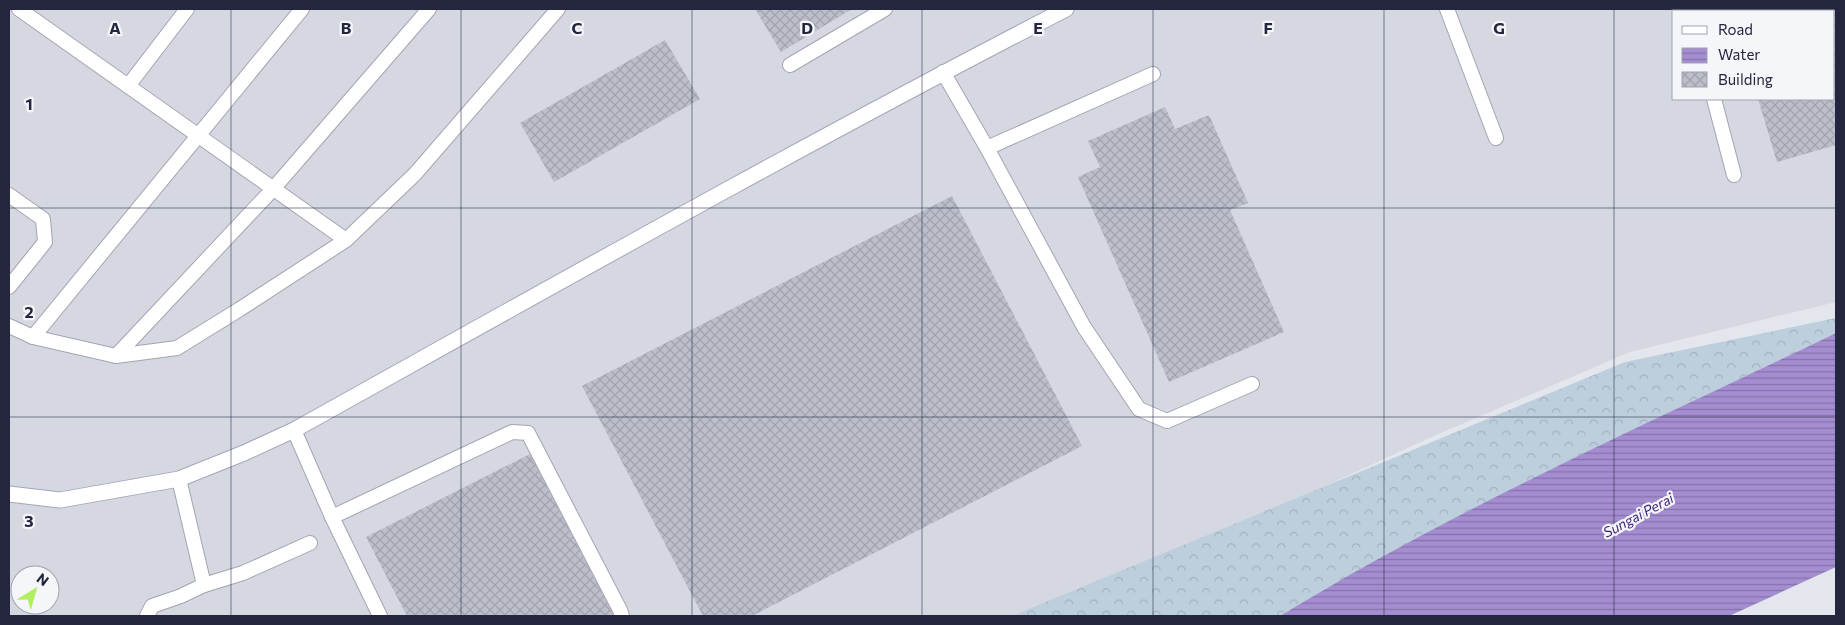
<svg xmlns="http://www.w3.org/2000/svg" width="1845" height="625" font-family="Commissioner,sans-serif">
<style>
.built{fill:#d5d8e1;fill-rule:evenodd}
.forest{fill:url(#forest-crowns)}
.water{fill:url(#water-rules)}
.building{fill:url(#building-cross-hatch)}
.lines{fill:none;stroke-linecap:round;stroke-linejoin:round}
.lane-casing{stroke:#a2a5b2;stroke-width:16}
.secondary-casing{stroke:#a2a6b8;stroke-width:17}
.lane{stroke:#fff;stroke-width:14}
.secondary{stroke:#fff;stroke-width:15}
.grid{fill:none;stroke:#23263e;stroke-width:1;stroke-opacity:0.55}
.labels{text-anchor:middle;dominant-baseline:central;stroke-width:4.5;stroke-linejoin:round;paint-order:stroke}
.water-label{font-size:14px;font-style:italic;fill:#3e1f78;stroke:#f4f6f9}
.grid-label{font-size:16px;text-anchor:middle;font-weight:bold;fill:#23263e;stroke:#f4f6f9;stroke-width:4.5;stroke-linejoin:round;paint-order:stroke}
</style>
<defs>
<pattern id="forest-crowns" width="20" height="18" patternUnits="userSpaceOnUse" patternTransform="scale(1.25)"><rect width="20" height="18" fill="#bdcfdd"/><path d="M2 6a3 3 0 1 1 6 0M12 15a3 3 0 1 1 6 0" fill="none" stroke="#a2b2bf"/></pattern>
<pattern id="water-rules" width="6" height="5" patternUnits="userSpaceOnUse" patternTransform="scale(1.25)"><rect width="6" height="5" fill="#a48dd0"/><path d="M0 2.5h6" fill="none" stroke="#8573aa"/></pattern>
<pattern id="building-cross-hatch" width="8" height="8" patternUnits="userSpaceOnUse" patternTransform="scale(1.25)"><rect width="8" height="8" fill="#bcbfca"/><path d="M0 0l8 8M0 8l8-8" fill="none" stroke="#a1a4af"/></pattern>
</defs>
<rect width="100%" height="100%" fill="#e4e6ed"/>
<!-- built -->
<path class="built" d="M9,9h1827v293l-206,50 -203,87 -382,177h-1036zM1674,11h160v88h-160zM20,575h30v30h-30z"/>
<!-- forest -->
<polygon class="forest" points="1836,318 1836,333 1599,446 1450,521 1327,588 1280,616 1012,616 1625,362"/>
<!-- water -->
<path class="water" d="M1836,333v234l-107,49h-449c177,-108 369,-193 556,-283z"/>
<!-- building -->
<g class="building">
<polygon points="755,9 852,9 781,52"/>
<polygon points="1731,9 1836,9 1836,145 1777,162 1758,99 1834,99 1834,11 1732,11"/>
<polygon points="665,40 700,99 554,182 520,123"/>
<polygon points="1165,107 1175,129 1209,115 1248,203 1230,210 1284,332 1169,382 1078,177 1100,167 1088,141"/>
<polygon points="952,196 1082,446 752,616 703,616 582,386"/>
<polygon points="530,454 614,616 407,616 366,537"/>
</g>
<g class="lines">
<!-- lane casing -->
<g class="lane-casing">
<g id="lane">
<polyline points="19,9 346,240"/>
<polyline points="1447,9 1496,138"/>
<polyline points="1691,9 1691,11"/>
<polyline points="1710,9 1711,11"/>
<polyline points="790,65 885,9"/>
<polyline points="943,72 987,148 1084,327 1139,409 1167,421 1252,384"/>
<polyline points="128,86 187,9"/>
<polyline points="1714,99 1734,175"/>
<polyline points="987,148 1153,74"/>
<polyline points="9,195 43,219 45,242 9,287"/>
<polyline points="9,326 33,337 116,356 177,348 240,309 346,240 415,174 558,9"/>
<polyline points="33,337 302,9"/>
<polyline points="116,356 273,189 429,9"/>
<polyline points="294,430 332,517 380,616"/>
<polyline points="332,517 512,432 528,433 620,610 622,616"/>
<polyline points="204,585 243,573 310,543"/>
<polyline points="147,616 152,606 181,596 204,585 179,479"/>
</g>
</g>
<!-- secondary casing -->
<g class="secondary-casing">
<path id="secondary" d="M9,494l51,6 119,-21 65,-26 50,-23c257,-143 512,-287 772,-421"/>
</g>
<!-- lane -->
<use href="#lane" class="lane"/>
<!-- secondary -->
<use href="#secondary" class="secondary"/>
</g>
<!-- grid -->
<path class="grid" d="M231,9v607M461,9v607M692,9v607M922,9v607M1153,9v607M1384,9v607M1614,9v607M9,208h1827M9,417h1827"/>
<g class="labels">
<!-- water labels -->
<g class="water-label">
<text transform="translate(1638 515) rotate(-28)">Sungai Perai</text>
</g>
</g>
<g class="grid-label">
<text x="115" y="34">A</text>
<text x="346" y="34">B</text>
<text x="577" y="34">C</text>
<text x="807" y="34">D</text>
<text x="1038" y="34">E</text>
<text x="1268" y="34">F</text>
<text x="1499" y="34">G</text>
<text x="29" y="110">1</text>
<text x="29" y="318">2</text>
<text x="29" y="527">3</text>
</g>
<!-- border -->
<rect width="1845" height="625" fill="none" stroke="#23263e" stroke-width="20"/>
<!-- legend -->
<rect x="1672" y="10" width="162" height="90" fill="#f4f6f9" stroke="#a0a3ae"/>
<rect x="1682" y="26" width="25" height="8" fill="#ffffff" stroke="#a0a3ae"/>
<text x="1718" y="35" font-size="15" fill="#23263e">Road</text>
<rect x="1682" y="48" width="25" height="15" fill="url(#water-rules)" stroke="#a0a3ae"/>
<text x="1718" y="60" font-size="15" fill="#23263e">Water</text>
<rect x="1682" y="72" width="25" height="15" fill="url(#building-cross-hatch)" stroke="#a0a3ae"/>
<text x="1718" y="85" font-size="15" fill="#23263e">Building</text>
<!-- north arrow -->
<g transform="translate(35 590) rotate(37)"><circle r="24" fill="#f4f6f9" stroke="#a0a3ae"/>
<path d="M0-4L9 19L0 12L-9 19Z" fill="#b2ee61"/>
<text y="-8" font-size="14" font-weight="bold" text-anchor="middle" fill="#23263e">N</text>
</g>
</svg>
